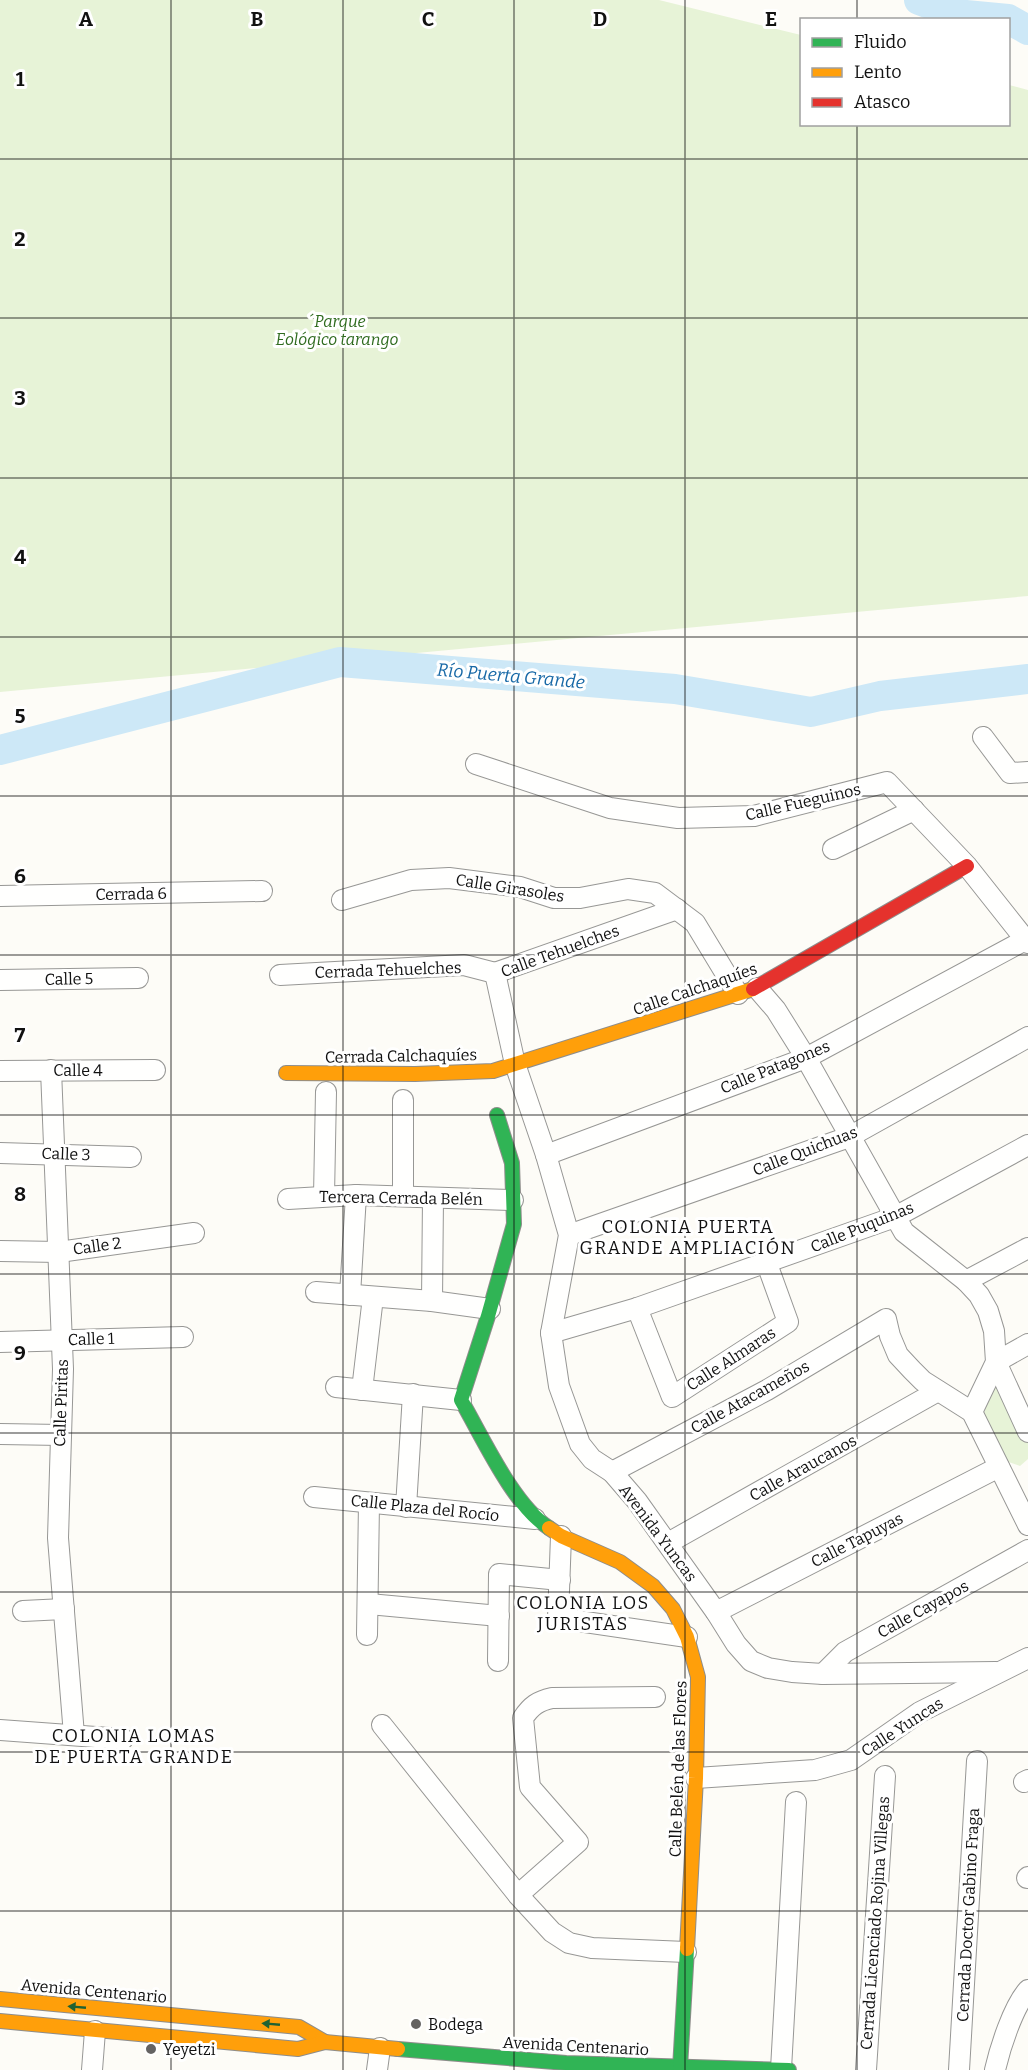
<svg xmlns="http://www.w3.org/2000/svg" width="1028" height="2070" font-family="Bitter,serif">
<style>
.green{fill:#e7f3d7}
.lines{fill:none;stroke-linecap:round;stroke-linejoin:round}
.river{stroke:#cde8f7;stroke-width:30}
.street-casing{stroke:#979795;stroke-width:22}
.fast-casing{stroke:#8e8d8b;stroke-width:16}
.slow-casing{stroke:#8e8d8b;stroke-width:16}
.jam-casing{stroke:#8e8d8b;stroke-width:16}
.street{stroke:#fffffe;stroke-width:20}
.fast{stroke:#30b455;stroke-width:14}
.slow{stroke:#ff9f0a;stroke-width:14}
.jam{stroke:#e5322d;stroke-width:14}
.oneway{fill:#206233}
.grid{fill:none;stroke:#111;stroke-width:1.5;stroke-opacity:0.55}
.poi-dot{fill:#646362;stroke:#fff;stroke-width:2}
.labels{text-anchor:middle;dominant-baseline:central;stroke-width:6;stroke-linejoin:round;paint-order:stroke}
.park-label{font-size:16px;font-style:italic;fill:#2f6b1f;stroke:#fff}
.street-label{font-size:16px;fill:#111;stroke:#fff}
.poi-label{font-size:16px;fill:#111;stroke:#fff;text-anchor:start}
.water-label{font-size:18px;font-style:italic;fill:#1768a6;stroke:#fff}
.neighbourhood-label{font-size:18px;letter-spacing:1.5px;fill:#111;stroke:#fff}
.grid-label{font-size:20px;text-anchor:middle;font-weight:bold;fill:#111;stroke:#fff;stroke-width:6;stroke-linejoin:round;paint-order:stroke}
</style>
<rect width="100%" height="100%" fill="#fdfcf7"/>
<!-- green -->
<g class="green">
<polygon points="0,0 659,0 801,35 802,124 1008,124 1009,85 1028,90 1028,596 0,692"/>
<polygon points="996,1372 1028,1440 1028,1459 1020,1466 1003,1460 982,1420"/>
</g>
<g class="lines">
<!-- river -->
<g class="river">
<polyline points="919,0 956,14 1008,19 1028,30"/>
<polyline points="0,750 340,662 675,689 811,712 880,696 1028,679"/>
</g>
<!-- street casing -->
<g class="street-casing">
<g id="street">
<polyline points="983,737 1010,773 1028,772"/>
<polyline points="476,764 610,808 678,818 754,816 887,782 967,866 1028,943"/>
<polyline points="833,849 914,810"/>
<polyline points="0,896 262,891"/>
<polyline points="342,900 411,880 449,878 520,887 554,898 580,898 628,889 655,893 695,923 738,994"/>
<polyline points="495,973 515,1064 546,1155 569,1235 551,1333 559,1386 580,1444 592,1459 612,1472 637,1501 716,1612 736,1644 751,1661 768,1668 792,1672 823,1674 996,1672"/>
<polyline points="495,973 677,909"/>
<polyline points="280,975 464,965 495,973"/>
<polyline points="0,980 138,978"/>
<polyline points="757,988 776,1010 806,1058 904,1232 966,1281 979,1295 988,1311 994,1331 996,1362 972,1412"/>
<polyline points="51,1070 63,1369 58,1538 74,1735"/>
<polyline points="0,1071 155,1070"/>
<polyline points="0,1153 131,1157"/>
<polyline points="546,1155 806,1058 1025,940"/>
<polyline points="324,1196 326,1092"/>
<polyline points="403,1196 403,1100"/>
<polyline points="288,1199 356,1195 513,1200"/>
<polyline points="569,1235 849,1137 1028,1037"/>
<polyline points="0,1251 59,1252 194,1233"/>
<polyline points="966,1281 1028,1248"/>
<polyline points="316,1292 432,1301 490,1309"/>
<polyline points="350,1295 356,1195"/>
<polyline points="432,1301 433,1198"/>
<polyline points="637,1308 672,1397 788,1322 767,1264"/>
<polyline points="551,1333 637,1308 895,1217 1028,1145"/>
<polyline points="0,1342 183,1337"/>
<polyline points="1028,1344 996,1362 1028,1432"/>
<polyline points="336,1387 461,1400"/>
<polyline points="362,1390 373,1297"/>
<polyline points="0,1434 61,1435"/>
<polyline points="612,1472 767,1390 886,1319 890,1336 898,1355 912,1370 923,1381 972,1412 1028,1525"/>
<polyline points="314,1497 535,1519"/>
<polyline points="406,1507 413,1394"/>
<polyline points="561,1536 558,1618 687,1637"/>
<polyline points="668,1543 938,1391"/>
<polyline points="369,1604 499,1616"/>
<polyline points="23,1611 64,1609"/>
<polyline points="716,1612 999,1467"/>
<polyline points="367,1635 369,1503"/>
<polyline points="498,1661 499,1574 560,1580"/>
<polyline points="823,1674 845,1652 1028,1550"/>
<polyline points="382,1725 518,1895 552,1932 569,1943 592,1948 686,1952"/>
<polyline points="0,1730 123,1739"/>
<polyline points="696,1778 815,1770 851,1760 920,1712 1028,1658"/>
<polyline points="1024,1782 1028,1780"/>
<polyline points="1027,1878 1028,1877"/>
<path d="M518,1895l60,-53 -48,-55 -7,-69c8,-12 15,-17 29,-20l103,-1"/>
<polyline points="781,2069 796,1802"/>
<polyline points="92,2070 95,2031"/>
<polyline points="377,2070 380,2048"/>
<polyline points="866,2070 885,1776"/>
<polyline points="959,2070 977,1761"/>
<path d="M995,2070c5,-22 18,-63 33,-80"/>
</g>
</g>
<!-- fast casing -->
<g class="fast-casing">
<g id="fast">
<path d="M497,1115l15,48 2,61 -26,92 -27,84c22,38 52,105 88,128"/>
<polyline points="398,2049 566,2063 789,2070"/>
<polyline points="680,2068 687,1949"/>
</g>
</g>
<!-- slow casing -->
<g class="slow-casing">
<g id="slow">
<polyline points="286,1073 415,1074 493,1071 753,989"/>
<polyline points="549,1528 561,1536 620,1562 653,1586 673,1609 687,1637 698,1677 696,1778 687,1949"/>
<polyline points="0,1999 299,2027 325,2042"/>
<polyline points="0,2021 298,2049 325,2042 398,2049"/>
</g>
</g>
<!-- jam casing -->
<g class="jam-casing">
<polyline id="jam" points="753,989 967,866"/>
</g>
<!-- street -->
<use href="#street" class="street"/>
<!-- fast -->
<use href="#fast" class="fast"/>
<!-- slow -->
<use href="#slow" class="slow"/>
<!-- jam -->
<use href="#jam" class="jam"/>
</g>
<!-- one-way arrows -->
<defs><path id="oneway-solid" d="M-6-.8H1V-3.2L6.5 0L1 3.2V.8H-6Z" transform="scale(1.5)"/></defs>
<g class="oneway">
<use href="#oneway-solid" transform="translate(77 2007) rotate(-175)"/>
<use href="#oneway-solid" transform="translate(271 2024) rotate(-175)"/>
</g>
<!-- grid -->
<path class="grid" d="M171,0v2070M343,0v2070M514,0v2070M685,0v2070M857,0v20M857,124v1946M0,159h1028M0,318h1028M0,478h1028M0,637h1028M0,796h1028M0,955h1028M0,1115h1028M0,1274h1028M0,1433h1028M0,1592h1028M0,1752h1028M0,1911h1028"/>
<!-- markers -->
<g class="poi-dot">
<circle cx="416" cy="2024" r="6"/>
<circle cx="151" cy="2049" r="6"/>
</g>
<g class="labels">
<!-- park labels -->
<g class="park-label">
<text x="337" y="321">´Parque<tspan x="337" dy="18">Eológico tarango</tspan></text>
</g>
<!-- street labels -->
<g class="street-label">
<text transform="translate(803 802) rotate(-13)">Calle Fueguinos</text>
<text transform="translate(510 888) rotate(9)">Calle Girasoles</text>
<text transform="translate(131 894) rotate(-1)">Cerrada 6</text>
<text transform="translate(560 951) rotate(-20)">Calle Tehuelches</text>
<text transform="translate(388 970) rotate(-2)">Cerrada Tehuelches</text>
<text transform="translate(69 979) rotate(-1)">Calle 5</text>
<text transform="translate(695 989) rotate(-19)">Calle Calchaquíes</text>
<text transform="translate(401 1056) rotate(-1)">Cerrada Calchaquíes</text>
<text transform="translate(775 1067) rotate(-22)">Calle Patagones</text>
<text x="78" y="1070">Calle 4</text>
<text transform="translate(805 1151) rotate(-21)">Calle Quichuas</text>
<text transform="translate(66 1154) rotate(2)">Calle 3</text>
<text transform="translate(401 1198) rotate(1)">Tercera Cerrada Belén</text>
<text transform="translate(862 1227) rotate(-22)">Calle Puquinas</text>
<text transform="translate(97 1246) rotate(-8)">Calle 2</text>
<text transform="translate(91 1339) rotate(-2)">Calle 1</text>
<text transform="translate(731 1359) rotate(-33)">Calle Almaras</text>
<text transform="translate(750 1397) rotate(-29)">Calle Atacameños</text>
<text transform="translate(61 1403) rotate(-88)">Calle Piritas</text>
<text transform="translate(803 1468) rotate(-29)">Calle Araucanos</text>
<text transform="translate(425 1508) rotate(6)">Calle Plaza del Rocío</text>
<text transform="translate(658 1533) rotate(53)">Avenida Yuncas</text>
<text transform="translate(857 1540) rotate(-27)">Calle Tapuyas</text>
<text transform="translate(923 1609) rotate(-29)">Calle Cayapos</text>
<text transform="translate(902 1727) rotate(-33)">Calle Yuncas</text>
<text transform="translate(678 1769) rotate(-88)">Calle Belén de las Flores</text>
<text transform="translate(968 1915) rotate(-87)">Cerrada Doctor Gabino Fraga</text>
<text transform="translate(875 1923) rotate(-86)">Cerrada Licenciado Rojina Villegas</text>
<text transform="translate(94 1991) rotate(5)">Avenida Centenario</text>
<text transform="translate(576 2046) rotate(3)">Avenida Centenario</text>
</g>
<!-- poi labels -->
<g class="poi-label">
<text x="428" y="2024">Bodega</text>
<text x="163" y="2049">Yeyetzi</text>
</g>
<!-- water labels -->
<g class="water-label">
<text transform="translate(511 676) rotate(5)">Río Puerta Grande</text>
</g>
<!-- neighbourhood labels -->
<g class="neighbourhood-label">
<text x="688" y="1227">COLONIA PUERTA<tspan x="688" dy="21">GRANDE AMPLIACIÓN</tspan></text>
<text x="583" y="1603">COLONIA LOS<tspan x="583" dy="21">JURISTAS</tspan></text>
<text x="134" y="1736">COLONIA LOMAS<tspan x="134" dy="21">DE PUERTA GRANDE</tspan></text>
</g>
</g>
<g class="grid-label">
<text x="86" y="26">A</text>
<text x="257" y="26">B</text>
<text x="428" y="26">C</text>
<text x="600" y="26">D</text>
<text x="771" y="26">E</text>
<text x="20" y="86">1</text>
<text x="20" y="246">2</text>
<text x="20" y="405">3</text>
<text x="20" y="564">4</text>
<text x="20" y="723">5</text>
<text x="20" y="883">6</text>
<text x="20" y="1042">7</text>
<text x="20" y="1201">8</text>
<text x="20" y="1360">9</text>
</g>
<!-- legend -->
<rect x="800" y="18" width="210" height="108" fill="#ffffff" stroke="#a0a0a0" stroke-width="1.5"/>
<rect x="812" y="38" width="30" height="9" fill="#30b455" stroke="#a0a0a0" stroke-width="1.5"/>
<text x="854" y="48" font-size="18" fill="#111111">Fluido</text>
<rect x="812" y="68" width="30" height="9" fill="#ff9f0a" stroke="#a0a0a0" stroke-width="1.5"/>
<text x="854" y="78" font-size="18" fill="#111111">Lento</text>
<rect x="812" y="98" width="30" height="9" fill="#e5322d" stroke="#a0a0a0" stroke-width="1.5"/>
<text x="854" y="108" font-size="18" fill="#111111">Atasco</text>
</svg>
